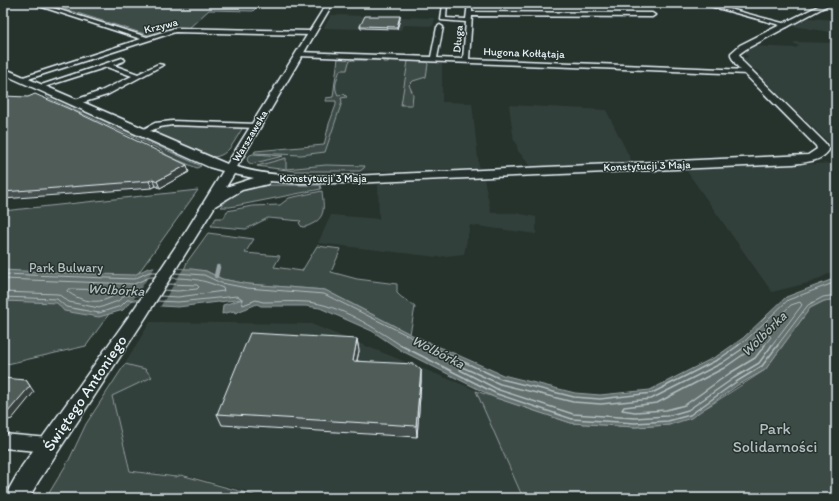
<svg xmlns="http://www.w3.org/2000/svg" width="839" height="501" font-family="Itim,sans-serif">
<style>
.built{fill:#333f3a}
.green{fill:#3e4b47;stroke:#939ea0}
.water{fill:#636f6d;stroke:#98a3a5}
.pier{fill:#26332d}
.lines{fill:none;stroke-linecap:round;stroke-linejoin:round}
.shore-far1{stroke:#b3bdc0;stroke-width:1}
.shore{stroke:#b3bdc0;stroke-width:1.5}
.stream{stroke:#98a3a5;stroke-width:4.5}
.street-casing{stroke:#e8f1f8;stroke-width:3}
.secondary-casing{stroke:#e8f1f8;stroke-width:3}
.street{fill:#26332d;fill-rule:evenodd}
.secondary{fill:#26332d;fill-rule:evenodd}
.wall{fill:#454f4d;stroke:#e8f1f8}
.shaded-wall{fill:#38403e;stroke:#e8f1f8}
.building{fill:#505c59;stroke:#e8f1f8}
.labels{text-anchor:middle;dominant-baseline:central;stroke-width:3;stroke-linejoin:round;paint-order:stroke}
.far-street-label{font-size:11px;fill:#e8f1f8;stroke:#26332d}
.park-label{font-size:13px;fill:#b5bfc3;stroke:#26332d}
.water-label{font-size:14px;font-style:italic;fill:#b3bdc0;stroke:#26332d}
.near-street-label{font-size:16px;fill:#e8f1f8;stroke:#26332d}
.near-park-label{font-size:16px;fill:#b5bfc3;stroke:#26332d}
</style>
<rect width="100%" height="100%" fill="#26332d"/>
<filter id="ink" filterUnits="userSpaceOnUse"><feTurbulence type="fractalNoise" baseFrequency=".025" numOctaves="2"/><feDisplacementMap in="SourceGraphic" scale="8" xChannelSelector="R" yChannelSelector="G"/><feConvolveMatrix kernelMatrix="1 2 1 2 8 2 1 2 1" color-interpolation-filters="sRGB"/></filter>
<g filter="url(#ink)">
<!-- built -->
<g class="built">
<polygon points="331,15 435,18 433,26 403,25 401,30 324,28"/>
<polygon points="809,18 836,20 836,33 793,26"/>
<polygon points="794,42 836,43 836,149 759,76 762,74 759,71 752,69 743,58 747,58 748,56 744,54 754,46 795,48 799,46 793,43 795,43"/>
<polygon points="338,58 442,62 442,102 472,103 479,168 407,171 311,172 282,171 256,167 249,164 247,159 255,151 324,145 329,124 336,105 336,101 326,101 326,98 333,97"/>
<polygon points="509,105 606,110 632,162 531,166 518,151 516,142 514,141"/>
<polygon points="836,163 836,270 812,282 772,292 686,170"/>
<polygon points="484,179 491,213 516,213 536,217 536,234 470,225 464,254 437,257 318,243 331,215 379,219 378,184"/>
<polygon points="150,322 311,324 476,390 522,498 256,498 257,494 182,474 177,476 131,470 112,396 125,364"/>
</g>
<!-- green -->
<g class="green">
<polygon points="45,3 261,3 253,11 209,10 189,28 173,28 151,36"/>
<path d="M338,58l47,1 4,3h-6v-2h-31l-3,2 -2,8h-7c-3,9 -7,17 -2,25l6,-1 3,3 -6,1 1,4 -17,50 -24,3 -47,-2 1,-2 69,-6 5,-21 7,-19v-4h-10v-3l7,-1z"/>
<polygon points="408,61 426,62 428,64 426,77 413,81 409,85 413,94 412,105 401,105"/>
<polygon points="48,95 201,166 197,168 168,156 159,149 48,98 46,96"/>
<path d="M177,125l62,2 3,2c-8,12 -13,27 -29,28l-63,-25 11,-5z"/>
<polygon points="253,154 283,156 251,164 248,162 247,159 250,155"/>
<polygon points="286,158 286,169 326,165 365,166 364,168 360,171 295,171 257,166"/>
<path d="M271,185h49l1,4 -91,18h-9c12,-16 31,-21 50,-22z"/>
<polygon points="198,190 86,346 3,365 3,211"/>
<path d="M322,191c1,13 5,24 -8,32 -4,2 -7,4 -12,4l-3,-4 2,-2 -33,-3 -22,11 -35,-3 5,-8h8l3,-7 25,-5 28,-1 9,-7z"/>
<path d="M208,233l46,6 -9,14 35,3 -6,11 28,4 15,-25 24,3 -10,23 26,7 40,5v9c5,6 12,8 18,14l-5,27 -85,-44 -77,-6 -26,-5 -16,-8 -22,-1 3,-8z"/>
<polygon points="836,299 836,498 523,498 476,391 571,423 635,427 669,425 709,406 765,370 810,308 824,301"/>
<polygon points="125,364 145,369 152,377 112,396 130,471 176,477 181,475 257,496 256,498 46,498 69,460 86,424"/>
</g>
<!-- water -->
<polygon class="water" points="148,268 192,269 206,271 222,279 248,284 325,290 410,334 503,375 575,393 600,395 650,390 717,356 743,338 786,297 836,278 836,299 824,301 810,308 765,370 738,385 691,418 669,425 635,427 571,423 496,398 402,351 372,331 320,308 306,306 261,306 257,304 235,313 234,311 222,314 223,305 243,299 178,307 128,304 123,310 99,317 64,311 57,303 3,301 3,270 62,273 134,275"/>
<!-- pier -->
<polygon class="pier" points="155,267 183,269 160,307 129,306"/>
<g class="lines">
<!-- shore-far1 -->
<g class="shore-far1">
<polyline points="175,273 204,275 221,283 247,288 324,294 429,346"/>
<polyline points="3,274 134,279 149,272 157,272"/>
<polyline points="3,279 134,284 150,277 154,277"/>
<path d="M69,289l47,1 2,2c-14,14 -37,11 -51,-1z"/>
<polyline points="164,290 178,291 197,289 199,287 197,285 168,284"/>
<polyline points="3,292 58,294 69,302 99,308 118,301 125,295 142,295"/>
<path d="M160,296l18,1 46,-6 -1,-3c-19,-8 -30,-10 -51,-10"/>
<polyline points="3,297 57,299 66,307 99,313 121,306 127,300 139,300"/>
<path d="M157,301l21,1 59,-6 4,2 2,7 13,-5 7,2c14,0 29,-1 44,0 34,3 67,26 95,44"/>
<polyline points="737,346 745,341 788,300 836,282"/>
<polyline points="747,346 791,305 800,302 802,305 771,346"/>
<polyline points="756,346 768,334 771,337 764,346"/>
<polyline points="777,346 808,305 823,297 836,295"/>
</g>
<!-- shore -->
<g class="shore">
<polyline points="400,345 497,394 572,419 635,423 668,421 690,415 736,382 762,366 778,345"/>
<polyline points="427,345 501,379 574,397 600,399 652,393 719,359 739,345"/>
<polyline points="748,345 722,363 651,399 601,404 573,402 500,384 462,367 460,370 499,390 573,414 635,418 667,416 688,410 734,378 759,363 772,345"/>
<polyline points="757,345 724,368 657,403 624,407 622,410 635,412 666,410 685,405 730,373 755,358 765,345"/>
</g>
<!-- stream -->
<polyline class="stream" points="216,276 218,267"/>
<!-- street casing -->
<g class="street-casing">
<g id="street">
<polygon points="30,3 37,3 147,37 175,28 311,31 314,33 311,35 175,32 22,81 19,79 20,78 141,39"/>
<polygon points="443,3 447,3 446,18 466,19 468,3 472,3 472,12 652,13 655,15 652,17 472,16 469,59 748,70 751,72 748,74 299,56 296,54 299,52 431,57 437,27 440,25 443,27 437,58 463,59 466,22 441,20"/>
<polygon points="699,3 707,3 790,25 787,27"/>
<polygon points="122,58 125,60 124,61 113,65 138,74 158,64 163,65 107,95 75,105 72,105 72,101 101,91 132,76 107,67 41,88 35,87"/>
<polygon points="172,121 256,124 260,126 256,128 172,125 160,127 140,135 136,133 155,123"/>
<polygon points="3,434 49,438 55,440 57,445 55,450 49,452 3,448"/>
</g>
</g>
<!-- secondary casing -->
<g class="secondary-casing">
<path id="secondary" d="M327,3h6l-96,164c36,11 77,9 114,9l457,-21 9,-6 -1,-3 -80,-81 -5,-9v-3l9,-8 84,-42h8l-86,46 -7,5 4,8 82,81 4,7c-8,12 -23,12 -36,14l-442,19h-58l-23,-2 -2,3 -26,6 -27,16 -69,111 -108,165 -9,16h-25l18,-32 112,-157 54,-81 35,-57 -14,-4 -206,-93v-6l224,96zM234,174l20,4 -28,9z"/>
</g>
<!-- street -->
<use href="#street" class="street"/>
<!-- secondary -->
<use href="#secondary" class="secondary"/>
</g>
<!-- wall -->
<g class="wall">
<polygon points="400,19 397,29 360,28 360,26"/>
<polygon points="3,96 189,172 160,188 156,186 152,188 3,199"/>
<polygon points="357,339 359,351 357,361 421,370 421,382 417,437 222,425 217,414"/>
</g>
<!-- shaded-wall -->
<g class="shaded-wall">
<polygon points="400,16 400,19 397,29 397,27"/>
<polygon points="187,165 189,172 160,188 157,181"/>
<polygon points="153,179 156,186 152,188 149,181"/>
<polygon points="357,339 359,351 354,372 353,361"/>
<polygon points="421,370 421,382 417,437 416,426"/>
<polygon points="26,380 34,392 12,419 5,421 3,419 3,414"/>
</g>
<!-- building -->
<g class="building">
<polygon points="365,16 400,16 397,27 360,26"/>
<polygon points="35,94 74,111 187,165 157,181 153,179 149,181 3,192 3,96 28,97"/>
<polygon points="250,333 357,339 353,361 414,364 421,370 416,426 217,414"/>
<polygon points="3,378 26,380 30,386 7,413 3,414"/>
</g>
</g>
<g class="labels">
<!-- far-street labels -->
<g class="far-street-label">
<text transform="translate(161 26) rotate(-14)">Krzywa</text>
<text transform="translate(458 39) rotate(-85)">Długa</text>
<text transform="translate(524 53) rotate(2)">Hugona Kołłątaja</text>
<text transform="translate(250 136) rotate(-59)">Warszawska</text>
<text transform="translate(647 166) rotate(-2)">Konstytucji 3 Maja</text>
<text x="323" y="178">Konstytucji 3 Maja</text>
</g>
<!-- park labels -->
<g class="park-label">
<text x="66" y="267">Park Bulwary</text>
</g>
<!-- water labels -->
<g class="water-label">
<text transform="translate(116 290) rotate(3)">Wolbórka</text>
<text transform="translate(764 334) rotate(-45)">Wolbórka</text>
<text transform="translate(438 352) rotate(27)">Wolbórka</text>
</g>
<!-- near-street labels -->
<g class="near-street-label">
<text transform="translate(85 393) rotate(-56)">Świętego Antoniego</text>
</g>
<!-- near-park labels -->
<g class="near-park-label">
<text x="775" y="428">Park<tspan x="775" dy="18">Solidarności</tspan></text>
</g>
</g>
<!-- margin -->
<rect width="839" height="501" fill="none" stroke="#26332d" stroke-width="16"/>
<rect x="8" y="8" width="823" height="485" fill="none" stroke="#e8f1f8" stroke-width="1.5" filter="url(#ink)"/>
</svg>
